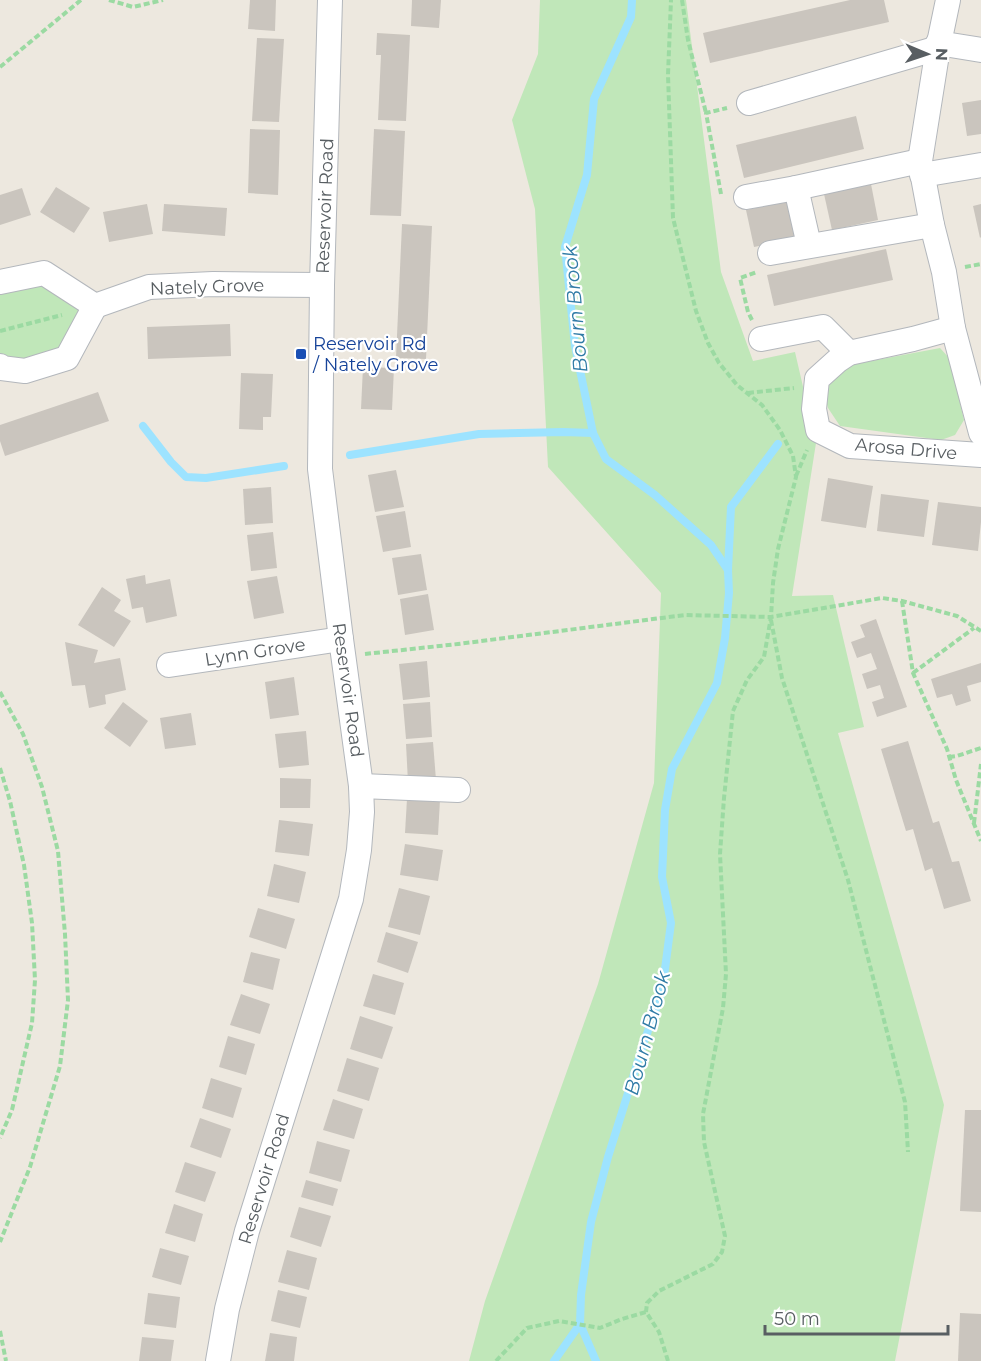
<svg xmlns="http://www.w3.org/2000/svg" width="981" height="1361" font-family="Montserrat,sans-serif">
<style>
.green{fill:#c0e7b9}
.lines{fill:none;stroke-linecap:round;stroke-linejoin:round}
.stream{stroke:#9de3ff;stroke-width:8}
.building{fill:#cac5be}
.minor-casing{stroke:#b3b7bc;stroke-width:26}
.path{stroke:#9bdaa2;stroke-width:4;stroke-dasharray:6 3;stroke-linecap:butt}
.minor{stroke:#fff;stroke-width:24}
.transit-dot{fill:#1a4fb4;stroke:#fff;stroke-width:2}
.labels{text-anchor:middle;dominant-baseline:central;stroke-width:4.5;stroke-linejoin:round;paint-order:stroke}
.street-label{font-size:18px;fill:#585e62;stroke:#fff}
.transit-label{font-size:18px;fill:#164399;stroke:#fff;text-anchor:start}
.water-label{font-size:20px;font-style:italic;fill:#2f7ba6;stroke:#fff}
</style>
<rect width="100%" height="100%" fill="#ede8df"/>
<!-- green -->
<g class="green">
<polygon points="540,0 686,0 721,272 753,361 795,352 816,443 792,596 833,595 864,727 838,733 944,1105 895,1361 469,1361 485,1301 598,984 654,783 661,593 548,467 535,209 512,120 538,54"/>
<polygon points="44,283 76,304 80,318 61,351 25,362 5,359 0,354 0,294 4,291"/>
<polygon points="940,348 950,359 964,420 955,435 941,440 840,426 828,408 823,391 831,375 850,365"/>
</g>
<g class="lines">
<!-- stream -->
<g class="stream">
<polyline points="632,0 631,17 594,99 587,175 565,247 575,346 593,433 606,459 655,495 711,545 728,570"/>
<polyline points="143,426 171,462 186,477 206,478 284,466"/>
<polyline points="350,455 479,434 563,432 593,433"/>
<polyline points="554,1361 580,1324"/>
<polyline points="596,1361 580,1324 581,1295 591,1222 608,1157 644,1042 662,992 671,923 662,877 665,810 672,769 717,683 725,638 729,593 728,570 731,507 778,444"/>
</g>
</g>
<!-- building -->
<g class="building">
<polygon points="250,0 276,0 275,31 248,29"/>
<polygon points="412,0 441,0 439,28 411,26"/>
<polygon points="850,0 884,0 889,22 710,63 703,33"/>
<polygon points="377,33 410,35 406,121 378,120 381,55 376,55"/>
<polygon points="257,38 284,39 279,122 252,121"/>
<polygon points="981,100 981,134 967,136 962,103"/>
<polygon points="856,116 864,149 744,178 736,145"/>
<polygon points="250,129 280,130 278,195 248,193"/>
<polygon points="374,129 405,131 401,216 370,215"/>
<polygon points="871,184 878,220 832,230 824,194"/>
<polygon points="56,187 90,208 74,233 40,212"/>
<polygon points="22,188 31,215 0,225 0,195"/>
<polygon points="790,201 797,238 754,247 746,210"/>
<polygon points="147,204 153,234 109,242 103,212"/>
<polygon points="164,204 227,208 225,236 162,231"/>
<polygon points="981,204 981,237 980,238 973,206"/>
<polygon points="402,224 432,226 426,359 396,358"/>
<polygon points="886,249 893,280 774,306 767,275"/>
<polygon points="230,324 231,356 148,359 147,327"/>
<polygon points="363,367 394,368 392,410 361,409"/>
<polygon points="241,373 273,374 271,417 263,417 263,430 239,429"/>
<polygon points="98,392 109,421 5,456 0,441 0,425"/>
<polygon points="396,470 404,507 375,512 368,475"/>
<polygon points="828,478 873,486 866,528 821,521"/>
<polygon points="271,487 273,523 245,525 243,489"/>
<polygon points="881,494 929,500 924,537 877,531"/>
<polygon points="938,502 981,507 981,522 978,551 932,545"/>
<polygon points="405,511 411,547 383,552 376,516"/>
<polygon points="273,532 277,568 251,571 247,535"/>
<polygon points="421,554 427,590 398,595 392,558"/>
<polygon points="145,575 146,584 170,579 177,616 146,623 143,607 132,609 126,579"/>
<polygon points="277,576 284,613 254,619 247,581"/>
<polygon points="102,587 121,600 114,611 131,621 114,647 78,625"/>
<polygon points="428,594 434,630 405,635 400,599"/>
<polygon points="876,619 907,707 877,717 872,702 884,698 880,685 867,689 862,674 877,669 871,653 857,658 851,642 865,637 860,625"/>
<polygon points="65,642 98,650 94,663 120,658 126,690 105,695 106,704 89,708 85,685 72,686"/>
<polygon points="427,661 430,697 403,700 399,664"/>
<polygon points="981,663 981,682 967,686 971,701 956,706 952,694 937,698 931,679"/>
<polygon points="294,677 299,715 270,719 265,682"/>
<polygon points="123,702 148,721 130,747 104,728"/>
<polygon points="430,702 432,737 406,739 403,704"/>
<polygon points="191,713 196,745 165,749 160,718"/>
<polygon points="306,731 309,765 279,768 275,734"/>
<polygon points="908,741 933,823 939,821 952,862 959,861 971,901 944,909 932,868 925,871 913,829 906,831 881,749"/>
<polygon points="433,742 436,780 408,782 406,744"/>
<polygon points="280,778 311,779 310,808 280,808"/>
<polygon points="407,799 440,800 438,835 405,833"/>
<polygon points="279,820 313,824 309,856 275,852"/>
<polygon points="405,844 443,850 438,881 400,875"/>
<polygon points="274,864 306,872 299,903 267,896"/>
<polygon points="399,888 430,896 420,935 388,927"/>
<polygon points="258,908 295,919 286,949 249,937"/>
<polygon points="386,932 418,942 408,973 377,962"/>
<polygon points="251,952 280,959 273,990 243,982"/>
<polygon points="373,974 404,983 395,1015 363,1006"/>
<polygon points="241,994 270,1004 260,1034 230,1025"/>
<polygon points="360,1016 393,1027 382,1059 350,1049"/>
<polygon points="228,1036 255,1044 246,1075 219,1067"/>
<polygon points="347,1058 379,1068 369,1101 337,1091"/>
<polygon points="211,1078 242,1088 233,1118 202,1108"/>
<polygon points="333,1099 363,1109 354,1139 323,1130"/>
<polygon points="965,1110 981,1110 981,1212 960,1211"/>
<polygon points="200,1118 231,1129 221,1158 190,1147"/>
<polygon points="317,1141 350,1150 341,1182 309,1173"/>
<polygon points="185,1162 216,1172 205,1202 175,1192"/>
<polygon points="306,1180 338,1189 333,1206 301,1197"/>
<polygon points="174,1204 203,1214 195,1242 165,1233"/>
<polygon points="299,1207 331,1216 321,1247 290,1237"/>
<polygon points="160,1248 189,1256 181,1285 152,1277"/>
<polygon points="287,1250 317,1258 309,1290 278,1282"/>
<polygon points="278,1290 307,1297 300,1328 271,1321"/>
<polygon points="148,1293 180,1297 176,1328 144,1324"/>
<polygon points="960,1313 981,1314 981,1361 958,1361"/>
<polygon points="270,1333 297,1337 294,1361 265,1361"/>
<polygon points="142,1337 174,1340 171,1361 139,1361"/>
</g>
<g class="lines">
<!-- minor casing -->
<g class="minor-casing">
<g id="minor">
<polyline points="948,0 938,48 920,161 932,225 944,272 953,328"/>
<polyline points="938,43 981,50"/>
<polyline points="749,103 938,48"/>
<polyline points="922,175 981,165"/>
<polyline points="796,188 809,245"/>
<polyline points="746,197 796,188 920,161"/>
<polyline points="770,253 932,225"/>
<polyline points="0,282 44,273 95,306 67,358 25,371 1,368 0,366"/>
<polyline points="95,306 149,287 213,284 322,285"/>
<polyline points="761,339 823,327 849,353"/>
<polyline points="981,433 953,328 913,339 849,353 837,361 817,379 814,409 818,430 850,446 981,455"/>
<polyline points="169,665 341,639"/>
<polyline points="361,786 458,790"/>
<polyline points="218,1361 227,1309 247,1231 351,899 359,850 362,812 361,786 341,639 320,469 322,285 330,0"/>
</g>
</g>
<!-- path -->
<g class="path">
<polyline points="109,0 133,7 163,0"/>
<polyline points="682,0 688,40 706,113"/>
<polyline points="0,67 81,0"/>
<polyline points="721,194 706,113 727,108"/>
<polyline points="965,267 981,264"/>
<polyline points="752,320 748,312 740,278 757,272"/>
<polyline points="0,331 62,315"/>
<polyline points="748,393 794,388"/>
<polyline points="796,476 807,450"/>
<polyline points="902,601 913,673 947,749 956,780 981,841"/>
<polyline points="771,620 782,678 848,880 905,1102 908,1152"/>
<polyline points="365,654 458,644 685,615 771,617 882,598 902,601 957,616 981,631"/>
<polyline points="913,673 974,628"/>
<polyline points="0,692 23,734 42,787 58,851 65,934 68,1000 60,1066 30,1167 0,1242"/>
<polyline points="949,757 957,756 981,748"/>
<polyline points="0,768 10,801 24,865 32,923 35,980 32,1023 12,1110 0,1138"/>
<polyline points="974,823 981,764"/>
<polyline points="0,1331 6,1361"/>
<polyline points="496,1361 527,1328 559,1321 600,1328 622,1319 646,1312"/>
<polyline points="668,1361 659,1332 646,1312 647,1303 659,1291 713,1264 722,1252 725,1236 704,1142 703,1114 723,1008 726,974 720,854 724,798 733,711 747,680 764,657 771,617 773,583 778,549 796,477 793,456 780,430 762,405 737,385 719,363 708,343 696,311 673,218 668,75 671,0"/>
</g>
<!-- minor -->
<use href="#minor" class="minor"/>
</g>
<!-- markers -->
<rect class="transit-dot" x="295" y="348" width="12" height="12" rx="3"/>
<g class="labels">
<!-- street labels -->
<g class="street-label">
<text transform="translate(325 206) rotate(-88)">Reservoir Road</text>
<text transform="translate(207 287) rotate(-2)">Nately Grove</text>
<text transform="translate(906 449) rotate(5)">Arosa Drive</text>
<text transform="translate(255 652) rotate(-9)">Lynn Grove</text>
<text transform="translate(348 690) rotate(82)">Reservoir Road</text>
<text transform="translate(264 1179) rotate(-73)">Reservoir Road</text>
</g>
<!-- transit labels -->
<g class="transit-label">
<text x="313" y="344">Reservoir Rd<tspan x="313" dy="21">/ Nately Grove</tspan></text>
</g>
<!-- water labels -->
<g class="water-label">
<text transform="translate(575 309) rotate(-95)">Bourn Brook</text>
<text transform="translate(647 1033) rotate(-75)">Bourn Brook</text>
</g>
</g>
<!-- north arrow -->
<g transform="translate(927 54) rotate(92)" stroke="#ffffff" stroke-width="4.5" paint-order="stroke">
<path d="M0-4.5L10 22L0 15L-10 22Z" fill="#585e62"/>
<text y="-9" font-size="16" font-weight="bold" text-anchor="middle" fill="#585e62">N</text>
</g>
<!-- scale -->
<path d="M765 1325v9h183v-9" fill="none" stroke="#585e62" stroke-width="3"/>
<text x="774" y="1325" font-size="18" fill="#585e62" stroke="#ffffff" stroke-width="4.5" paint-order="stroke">50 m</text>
</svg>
